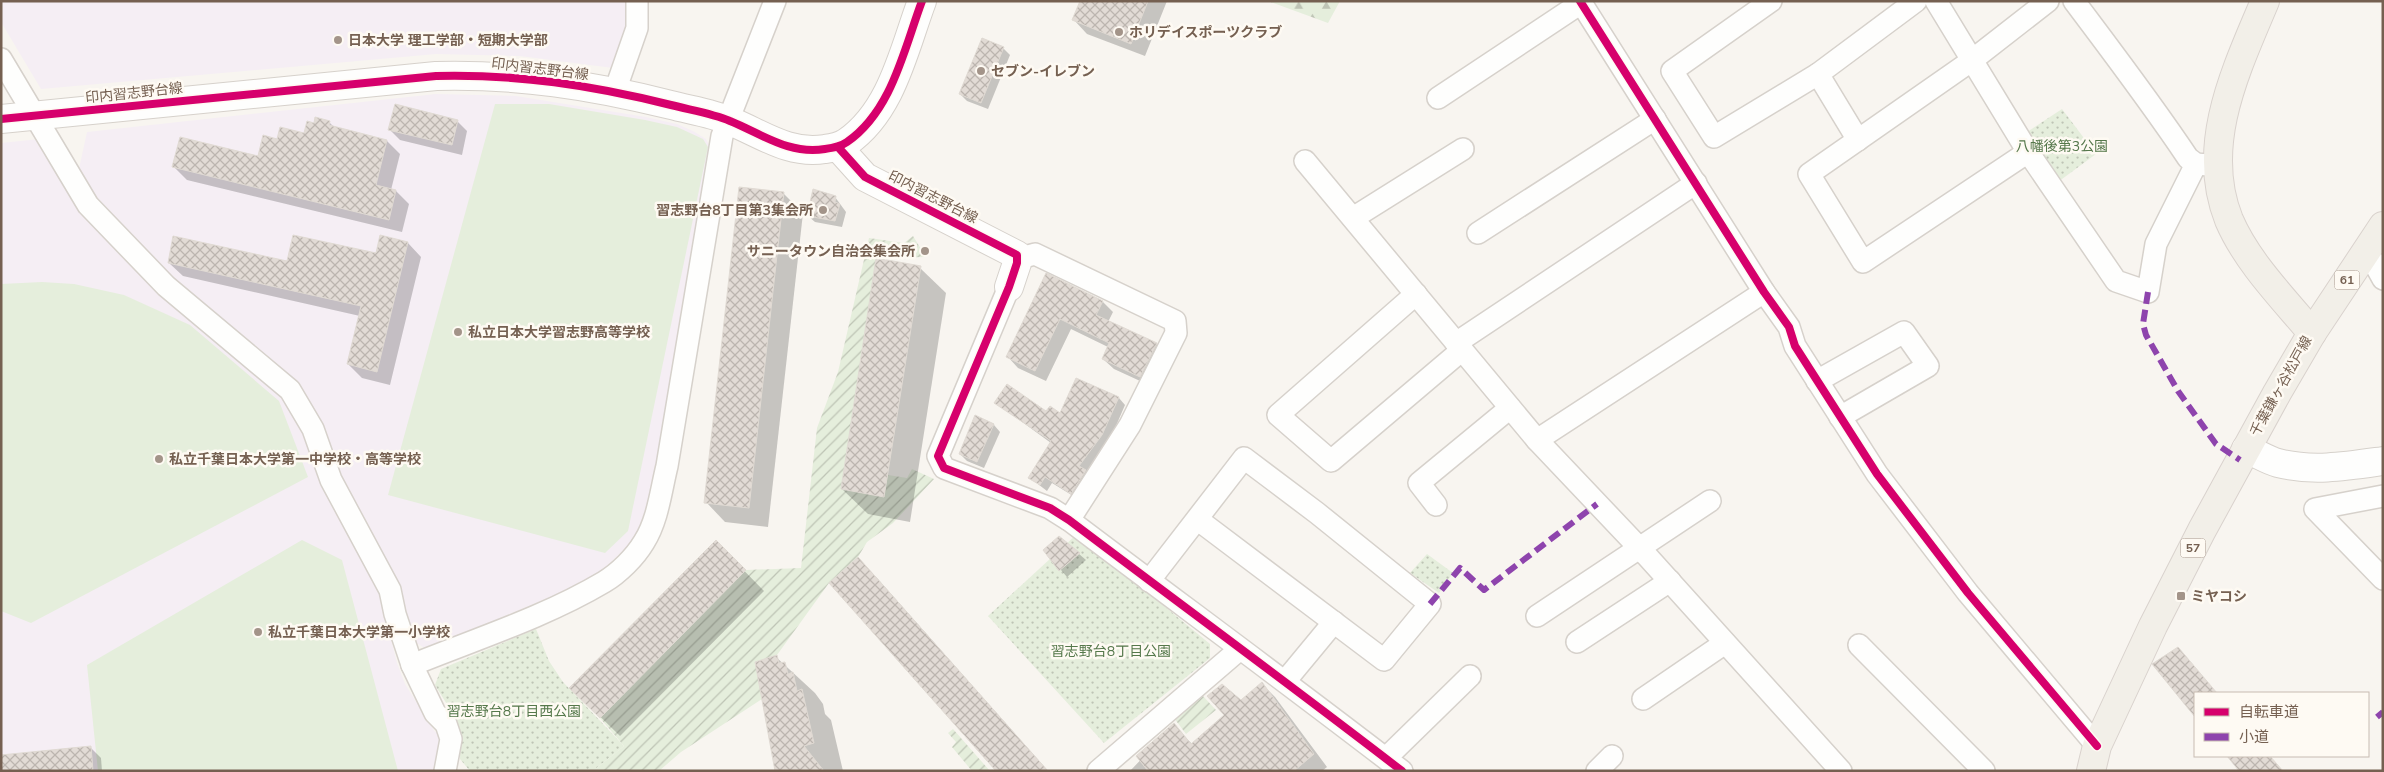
<svg xmlns="http://www.w3.org/2000/svg" width="2384" height="772" font-family="'Nunito Sans','Noto Sans JP',sans-serif">
<style>
.education{fill:#f5eef4}
.grass{fill:url(#grass-dots)}
.forest{fill:url(#forest-firs)}
.garden{fill:url(#garden-furrows)}
.pitch{fill:#e5eedc}
.shadow{fill:#0003}
.building{fill:url(#building-cross-hatch);stroke:#e0dad3}
.lines{fill:none;stroke-linecap:round;stroke-linejoin:round}
.minor-casing{stroke:#d6d1cb;stroke-width:24}
.tertiary-casing{stroke:#d6d1cb;stroke-width:30}
.primary-casing{stroke:#d9d2cd;stroke-width:30}
.minor{stroke:#fefefd;stroke-width:21}
.tertiary{stroke:#fefefd;stroke-width:28}
.primary{stroke:#f2efe8;stroke-width:28}
.quiet{stroke:#8e44ad;stroke-width:6;stroke-dasharray:12 6;stroke-linecap:butt}
.cycleway-casing{stroke:#fefaf3;stroke-width:11}
.cycleway{stroke:#d6006c;stroke-width:8}
.poi-dot{fill:#a39489;stroke:#fefaf3;stroke-width:2}
.labels{text-anchor:middle;dominant-baseline:central;stroke-width:5;stroke-linejoin:round;paint-order:stroke}
.shield{fill:#fefaf3;stroke:#9e8e82;stroke-width:1}
.shield-label{font-size:12px;font-weight:bold;fill:#756051}
.poi-label{font-size:14px;font-weight:bold;fill:#756051;stroke:#fefaf3;text-anchor:start}
.street-label{font-size:14px;fill:#756051;stroke:#fefaf3}
.park-label{font-size:14px;fill:#55784b;stroke:#fefaf3}
</style>
<defs>
<pattern id="grass-dots" width="8" height="8" patternUnits="userSpaceOnUse" patternTransform="scale(1.25)"><rect width="8" height="8" fill="#e5eedc"/><path d="M2 2h.1M6 6h.1" fill="none" stroke="#bec4b5" stroke-width="1.8" stroke-linecap="round"/></pattern>
<pattern id="forest-firs" width="22" height="20" patternUnits="userSpaceOnUse" patternTransform="scale(1.25)"><rect width="22" height="20" fill="#e5eedc"/><path d="M5 1l3.5 6h-7zM16 11l3.5 6h-7z" fill="#bec4b5"/></pattern>
<pattern id="garden-furrows" width="10" height="10" patternUnits="userSpaceOnUse" patternTransform="scale(1.25)"><rect width="10" height="10" fill="#e5eedc"/><path d="M-1 1l2-2M0 10L10 0M9 11l2-2" fill="none" stroke="#bec4b5"/></pattern>
<pattern id="building-cross-hatch" width="8" height="8" patternUnits="userSpaceOnUse" patternTransform="scale(1.25)"><rect width="8" height="8" fill="#e2dbd5"/><path d="M0 0l8 8M0 8l8-8" fill="none" stroke="#bcb5af"/></pattern>
</defs>
<rect width="100%" height="100%" fill="#f8f5f0"/>
<!-- education -->
<g class="education">
<polygon points="1,1 629,1 628,27 613,68 520,56 436,54 41,89 1,22"/>
<polygon points="436,94 516,96 646,117 677,124 693,131 706,139 710,147 663,443 647,505 636,538 593,579 426,649 412,640 340,479 320,427 173,281 77,178 87,132"/>
<polygon points="40,139 64,184 284,394 370,569 381,600 397,663 405,684 435,732 440,730 441,752 436,771 1,771 1,143"/>
</g>
<!-- grass -->
<g class="grass">
<polygon points="2062,109 2096,154 2058,182 2027,132"/>
<polygon points="1077,534 1210,644 1210,658 1104,743 988,616"/>
<polygon points="1427,554 1453,573 1439,593 1410,573"/>
<polygon points="536,629 549,661 563,682 624,746 593,771 470,771 460,759 458,722 435,685 441,669"/>
</g>
<!-- forest -->
<polygon class="forest" points="1268,1 1340,1 1328,23"/>
<!-- garden -->
<g class="garden">
<polygon points="913,236 926,257 876,258 841,489 884,497 888,475 907,478 912,469 934,479 893,523 867,542 858,557 829,583 777,655 755,662 762,699 681,752 659,771 593,771 624,746 600,718 746,570 801,568 817,428 838,372 869,238 904,243"/>
<polygon points="1202,695 1216,710 1186,734 1174,718"/>
<polygon points="953,729 990,771 972,771 952,747 956,742 948,733"/>
</g>
<!-- pitch -->
<g class="pitch">
<polygon points="495,104 549,104 645,120 677,127 703,139 708,147 628,531 605,553 388,495"/>
<polygon points="42,282 74,284 124,295 190,325 279,401 308,477 31,623 1,611 1,284"/>
<polygon points="302,540 342,560 398,771 98,771 87,665"/>
</g>
<!-- shadow -->
<g class="shadow">
<polygon points="1081,1 1167,1 1145,56 1087,34 1074,20"/>
<polygon points="1003,48 1010,55 988,109 967,101 960,94"/>
<polygon points="457,121 467,131 462,155 400,140 390,130"/>
<polygon points="329,122 335,128 387,141 400,154 391,190 396,191 409,204 402,232 187,180 174,167 259,157 278,140 305,134 314,124"/>
<polygon points="783,193 803,213 768,527 725,522 706,502"/>
<polygon points="835,197 846,212 842,227 815,222 808,216"/>
<polygon points="408,243 421,257 390,385 362,378 348,364 360,316 183,276 169,263 288,263 377,255"/>
<polygon points="920,268 946,293 910,522 868,514 842,489"/>
<polygon points="1047,275 1103,302 1113,312 1108,322 1156,344 1167,354 1151,386 1114,369 1103,359 1108,347 1071,329 1046,381 1018,368 1008,357"/>
<polygon points="1077,380 1119,398 1125,405 1109,442 1086,472 1092,478 1078,499 1052,483 1047,491 1030,478 1051,443 996,403 1061,415"/>
<polygon points="976,417 994,425 1000,432 984,468 967,461 960,454"/>
<polygon points="716,542 764,591 620,736 571,688"/>
<polygon points="1044,550 1079,554 1086,560 1067,577"/>
<polygon points="858,559 877,578 1048,771 998,771"/>
<polygon points="776,657 815,693 823,704 825,714 831,720 843,771 777,771"/>
<polygon points="1262,684 1275,697 1327,767 1322,771 1130,771 1174,725 1192,744"/>
<polygon points="91,748 101,758 102,771 1,771"/>
</g>
<!-- building -->
<g class="building">
<polygon points="1080,1 1148,1 1131,44 1072,20"/>
<polygon points="982,38 1004,47 981,103 959,94"/>
<polygon points="395,104 458,120 452,145 388,130"/>
<polygon points="315,117 330,121 329,125 387,140 376,185 396,190 389,220 172,167 180,137 258,156 263,135 277,139 280,127 304,133 307,121 314,123"/>
<polygon points="739,187 784,192 749,508 704,503"/>
<polygon points="813,189 836,196 835,202 840,204 835,221 807,216"/>
<polygon points="293,235 376,253 380,235 408,242 377,372 347,364 361,306 168,263 173,236 287,261"/>
<polygon points="876,258 921,266 884,497 841,489"/>
<polygon points="1046,273 1103,301 1096,315 1157,343 1140,377 1102,359 1109,343 1060,319 1035,371 1006,357"/>
<polygon points="1076,378 1119,397 1102,435 1079,466 1086,470 1071,494 1045,477 1040,485 1028,478 1051,441 994,403 1007,384 1046,411 1050,406 1060,413"/>
<polygon points="975,415 994,424 977,462 959,454"/>
<polygon points="1059,536 1080,553 1059,571 1043,550"/>
<polygon points="716,540 746,570 600,718 569,688"/>
<polygon points="858,557 1048,771 996,771 829,583"/>
<polygon points="2178,647 2217,693 2195,693 2195,717 2152,664"/>
<polygon points="777,655 779,663 785,662 788,674 793,672 797,691 802,689 814,743 804,746 824,771 775,771 755,662"/>
<polygon points="1262,682 1314,754 1294,771 1148,771 1136,756 1174,723 1191,744 1224,715 1207,696 1222,684 1241,700"/>
<polygon points="91,746 93,771 1,771 1,755"/>
<polygon points="2227,756 2270,756 2283,771 2239,771"/>
</g>
<g class="lines">
<!-- minor casing -->
<g class="minor-casing">
<g id="minor">
<polyline points="1580,1 1764,292 1789,327 1795,346 1877,474 1968,593 2097,746"/>
<polyline points="1771,1 1672,71 1714,137 1818,74"/>
<polyline points="1936,1 2028,152 2116,281 2148,292 2156,244 2196,164"/>
<path d="M2074,1c39,52 78,103 114,157l8,6 13,1"/>
<polyline points="1,59 88,205 166,286 290,390 313,429 331,480 390,590 395,614 412,665 435,713 446,724 451,739 445,771"/>
<polyline points="615,91 637,28 637,1"/>
<polyline points="1438,98 1581,3"/>
<polyline points="1858,140 1818,74 1916,1"/>
<polyline points="2028,152 1863,262 1809,174 1971,61 2048,1"/>
<polyline points="1305,161 1537,440 1647,556 1841,771"/>
<polyline points="1353,218 1463,149"/>
<polyline points="1478,233 1655,119"/>
<polyline points="2367,250 2383,279"/>
<polyline points="1017,259 1035,254 1175,321 1176,333 1130,425 1069,520"/>
<path d="M1009,287l-71,169 6,12 106,40 19,12c111,84 223,166 333,251"/>
<polyline points="1416,294 1278,415 1331,461 1462,350"/>
<polyline points="1456,343 1696,183"/>
<polyline points="1817,381 1904,332 1928,366 1840,417"/>
<polyline points="1537,440 1764,292"/>
<polyline points="2383,496 2315,509 2383,579"/>
<polyline points="1436,505 1419,483 1510,408"/>
<polyline points="1149,581 1244,458 1317,513 1430,604 1384,660 1197,519"/>
<polyline points="1537,616 1710,501"/>
<polyline points="1577,642 1670,581"/>
<polyline points="1859,645 1984,771"/>
<path d="M412,665c64,-26 133,-48 192,-83 15,-9 31,-25 40,-40 14,-22 17,-52 23,-76l55,-330 53,-135"/>
<polyline points="1286,680 1334,622"/>
<polyline points="1643,699 1725,643"/>
<polyline points="1386,758 1470,676"/>
<polyline points="1098,771 1240,649"/>
<polyline points="1597,771 1612,756"/>
</g>
</g>
<!-- tertiary casing -->
<g class="tertiary-casing">
<g id="tertiary">
<path d="M1,119l435,-43c82,-2 155,9 235,29 19,5 41,8 59,16 32,13 59,34 95,28 8,-1 15,-2 22,-7 45,-31 57,-93 75,-141"/>
<polyline points="838,147 865,177 1017,255 1017,263 1009,287"/>
<path d="M2246,449c11,4 21,11 32,14 35,9 70,3 105,-2"/>
</g>
</g>
<!-- primary casing -->
<g class="primary-casing">
<g id="primary">
<path d="M2265,1c-29,69 -66,144 -36,219 18,42 54,78 83,113"/>
<polyline points="2091,771 2097,746 2153,626 2202,530 2277,393 2312,333 2383,226"/>
</g>
</g>
<!-- minor -->
<use href="#minor" class="minor"/>
<!-- tertiary -->
<use href="#tertiary" class="tertiary"/>
<!-- primary -->
<use href="#primary" class="primary"/>
<!-- quiet -->
<g class="quiet">
<polyline points="2148,292 2143,324 2146,335 2178,391 2216,444 2240,460"/>
<polyline points="1430,604 1460,568 1484,590 1597,504"/>
<polyline points="2377,717 2383,712"/>
</g>
<!-- cycleway casing -->
<g class="cycleway-casing">
<g id="cycleway">
<polyline points="1580,1 1764,292 1789,327 1795,346 1877,474 1968,593 2097,746"/>
<path d="M1,119l435,-43c82,-2 155,9 235,29 19,5 41,8 59,16 32,13 59,34 95,28 8,-1 15,-2 22,-7 45,-31 57,-93 75,-141"/>
<path d="M838,147l27,30 152,78v8l-8,24 -71,169 6,12 106,40 19,12c111,84 223,166 333,251"/>
</g>
</g>
<!-- cycleway -->
<use href="#cycleway" class="cycleway"/>
</g>
<!-- markers -->
<g class="poi-dot">
<circle cx="1119" cy="32" r="5"/>
<circle cx="338" cy="40" r="5"/>
<circle cx="981" cy="71" r="5"/>
<circle cx="823" cy="210" r="5"/>
<circle cx="925" cy="251" r="5"/>
<circle cx="458" cy="332" r="5"/>
<circle cx="159" cy="459" r="5"/>
<rect x="2176" y="591" width="10" height="10" rx="2.5"/>
<circle cx="258" cy="632" r="5"/>
</g>
<g class="labels">
<!-- shield labels -->
<g class="shield">
<rect x="2334.5" y="270.5" width="25" height="19" rx="4"/>
<rect x="2180.5" y="538.5" width="25" height="19" rx="4"/>
</g>
<g class="shield-label">
<text x="2347" y="280">61</text>
<text x="2193" y="548">57</text>
</g>
<!-- poi labels -->
<g class="poi-label">
<text x="1129" y="32">ホリデイスポーツクラブ</text>
<text x="348" y="40">日本大学 理工学部・短期大学部</text>
<text x="991" y="71">セブン-イレブン</text>
<text x="813" y="210" text-anchor="end">習志野台8丁目第3集会所</text>
<text x="915" y="251" text-anchor="end">サニータウン自治会集会所</text>
<text x="468" y="332">私立日本大学習志野高等学校</text>
<text x="169" y="459">私立千葉日本大学第一中学校・高等学校</text>
<text x="2191" y="596">ミヤコシ</text>
<text x="268" y="632">私立千葉日本大学第一小学校</text>
</g>
<!-- street labels -->
<g class="street-label">
<text transform="translate(540 69) rotate(7)">印内習志野台線</text>
<text transform="translate(134 93) rotate(-6)">印内習志野台線</text>
<text transform="translate(933 197) rotate(27)">印内習志野台線</text>
<text transform="translate(2281 386) rotate(-61)">千葉鎌ヶ谷松戸線</text>
</g>
<!-- park labels -->
<g class="park-label">
<text x="2062" y="146">八幡後第3公園</text>
<text x="1111" y="651">習志野台8丁目公園</text>
<text x="514" y="711">習志野台8丁目西公園</text>
</g>
</g>
<!-- border -->
<rect width="2384" height="772" fill="none" stroke="#756051" stroke-width="5"/>
<!-- legend -->
<rect x="2194" y="692" width="175" height="65" fill="#fefaf3" stroke="#c7bcb2"/>
<rect x="2204" y="708" width="25" height="8" fill="#d6006c" stroke="#c7bcb2"/>
<text x="2239" y="717" font-size="15" fill="#756051">自転車道</text>
<rect x="2204" y="733" width="25" height="8" fill="#8e44ad" stroke="#c7bcb2"/>
<text x="2239" y="742" font-size="15" fill="#756051">小道</text>
</svg>
